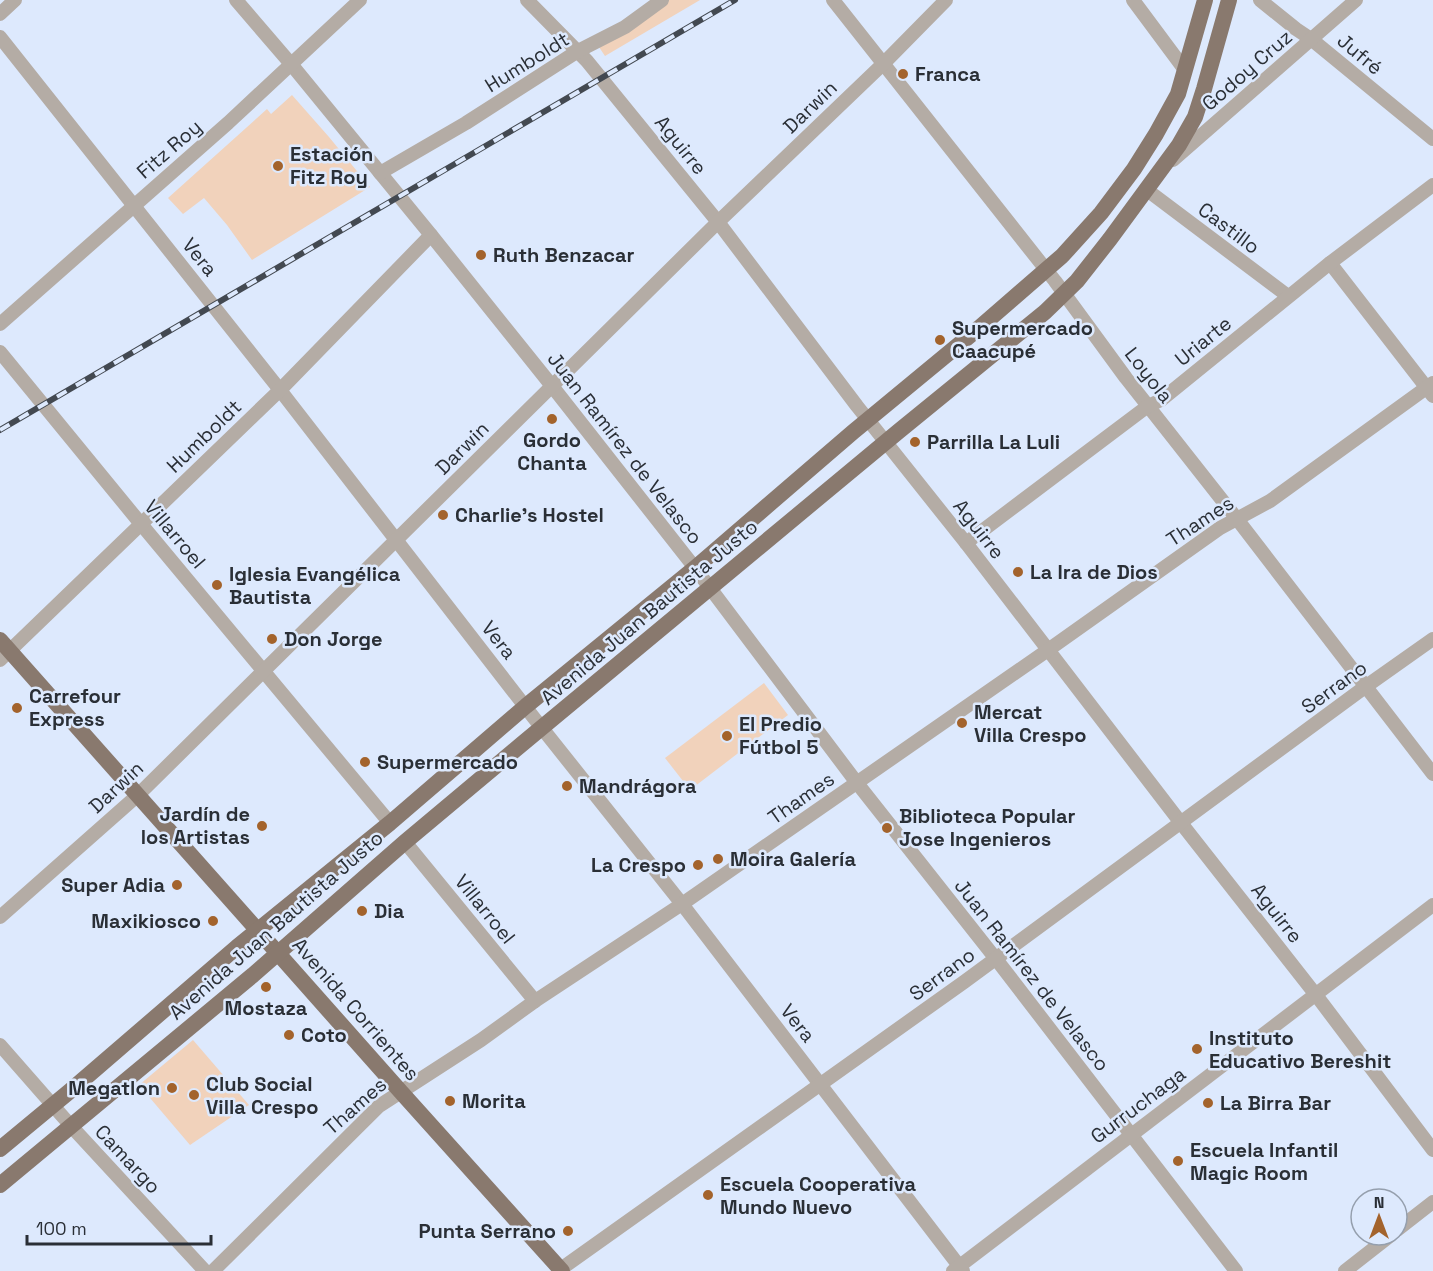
<svg xmlns="http://www.w3.org/2000/svg" width="1433" height="1271" font-family="'Space Grotesk',sans-serif">
<style>
.green{fill:#f1d2bb}
.lines{fill:none;stroke-linecap:round;stroke-linejoin:round}
.minor{stroke:#b4aca5;stroke-width:14}
.major{stroke:#89796e;stroke-width:16}
.rail-casing{stroke:#434951;stroke-width:6}
.rail{stroke:#dde9fd;stroke-width:4;stroke-dasharray:11;stroke-linecap:butt}
.poi-dot{fill:#a3632c;stroke:#dde9fd;stroke-width:2}
.labels{text-anchor:middle;dominant-baseline:central;stroke-width:5;stroke-linejoin:round;paint-order:stroke}
.street-label{font-size:20px;fill:#2a2f36;stroke:#dde9fd}
.poi-label{font-size:20px;font-weight:bold;fill:#2a2f36;stroke:#dde9fd;text-anchor:start}
</style>
<rect width="100%" height="100%" fill="#dde9fd"/>
<!-- green -->
<g class="green">
<polygon points="669,0 700,0 605,56 599,47 660,7"/>
<polygon points="292,95 329,137 370,187 252,260 227,225 204,198 183,214 168,198 267,109 271,114"/>
<polygon points="764,683 788,715 690,790 665,758"/>
<polygon points="193,1040 249,1105 190,1145 139,1085"/>
</g>
<g class="lines">
<!-- minor -->
<g class="minor">
<polyline points="236,0 291,64 431,235 552,386 695,568 857,783 996,959 1236,1271"/>
<polyline points="527,0 587,61 718,222 857,406 966,543 1181,823 1316,995 1433,1150"/>
<polyline points="833,0 1055,281 1126,378 1237,519 1433,774"/>
<polyline points="1133,0 1185,70"/>
<polyline points="1260,0 1296,29 1311,39 1433,139"/>
<polyline points="0,14 15,0"/>
<polyline points="0,37 280,390 534,718 682,904 963,1271"/>
<polyline points="1173,160 1356,0"/>
<polyline points="380,173 466,123 578,51 625,27 662,0"/>
<polyline points="1147,190 1288,296"/>
<polyline points="1330,263 1433,396"/>
<polyline points="0,324 228,123 360,0"/>
<polyline points="0,352 141,524 390,823"/>
<polyline points="966,543 1136,415 1148,406 1161,400 1330,263 1433,185"/>
<polyline points="0,660 280,390 431,235"/>
<polyline points="405,842 535,1001"/>
<polyline points="0,917 138,795 718,222 884,63 946,0"/>
<polyline points="0,1045 71,1126 205,1271"/>
<polyline points="1397,1230 1433,1202"/>
<polyline points="213,1271 379,1106 481,1040 535,1001 682,904 1048,650 1220,528 1270,501 1433,383"/>
<polyline points="558,1271 964,982 1365,687 1433,639"/>
<polyline points="953,1271 1433,905"/>
<polyline points="1345,1271 1391,1235"/>
</g>
<!-- major -->
<g class="major">
<polyline points="0,640 401,1092 562,1271"/>
<polyline points="0,1149 70,1091 237,947 390,823 526,706 695,568 853,432 979,328 1062,256 1101,213 1134,169 1156,134 1178,94 1205,0"/>
<polyline points="0,1185 253,975 405,842 522,744 899,431 1045,312 1077,281 1110,239 1179,145 1195,117 1204,89 1229,0"/>
</g>
<!-- rail casing -->
<g class="rail-casing">
<polyline id="rail" points="0,430 735,0"/>
</g>
<!-- rail -->
<use href="#rail" class="rail"/>
</g>
<!-- markers -->
<g class="poi-dot">
<circle cx="903" cy="74" r="6"/>
<circle cx="278" cy="166" r="6"/>
<circle cx="481" cy="255" r="6"/>
<circle cx="940" cy="340" r="6"/>
<circle cx="552" cy="419" r="6"/>
<circle cx="915" cy="442" r="6"/>
<circle cx="443" cy="515" r="6"/>
<circle cx="1018" cy="572" r="6"/>
<circle cx="217" cy="585" r="6"/>
<circle cx="272" cy="639" r="6"/>
<circle cx="17" cy="708" r="6"/>
<circle cx="962" cy="723" r="6"/>
<circle cx="727" cy="736" r="6"/>
<circle cx="365" cy="762" r="6"/>
<circle cx="567" cy="786" r="6"/>
<circle cx="262" cy="826" r="6"/>
<circle cx="887" cy="828" r="6"/>
<circle cx="718" cy="859" r="6"/>
<circle cx="698" cy="865" r="6"/>
<circle cx="177" cy="885" r="6"/>
<circle cx="362" cy="911" r="6"/>
<circle cx="213" cy="921" r="6"/>
<circle cx="266" cy="987" r="6"/>
<circle cx="289" cy="1035" r="6"/>
<circle cx="1197" cy="1049" r="6"/>
<circle cx="172" cy="1088" r="6"/>
<circle cx="194" cy="1095" r="6"/>
<circle cx="450" cy="1101" r="6"/>
<circle cx="1208" cy="1103" r="6"/>
<circle cx="1178" cy="1161" r="6"/>
<circle cx="708" cy="1195" r="6"/>
<circle cx="568" cy="1231" r="6"/>
</g>
<g class="labels">
<!-- street labels -->
<g class="street-label">
<text transform="translate(1360 54) rotate(40)">Jufré</text>
<text transform="translate(527 62) rotate(-32)">Humboldt</text>
<text transform="translate(1247 70) rotate(-41)">Godoy Cruz</text>
<text transform="translate(810 107) rotate(-44)">Darwin</text>
<text transform="translate(681 145) rotate(51)">Aguirre</text>
<text transform="translate(169 149) rotate(-41)">Fitz Roy</text>
<text transform="translate(1229 228) rotate(37)">Castillo</text>
<text transform="translate(200 257) rotate(51)">Vera</text>
<text transform="translate(1203 341) rotate(-39)">Uriarte</text>
<text transform="translate(1149 375) rotate(52)">Loyola</text>
<text transform="translate(204 436) rotate(-44)">Humboldt</text>
<text transform="translate(462 448) rotate(-45)">Darwin</text>
<text transform="translate(625 448) rotate(52)">Juan Ramírez de Velasco</text>
<text transform="translate(1200 521) rotate(-33)">Thames</text>
<text transform="translate(979 529) rotate(52)">Aguirre</text>
<text transform="translate(175 534) rotate(50)">Villarroel</text>
<text transform="translate(649 612) rotate(-40)">Avenida Juan Bautista Justo</text>
<text transform="translate(499 640) rotate(52)">Vera</text>
<text transform="translate(1334 687) rotate(-36)">Serrano</text>
<text transform="translate(116 787) rotate(-43)">Darwin</text>
<text transform="translate(801 798) rotate(-35)">Thames</text>
<text transform="translate(485 909) rotate(51)">Villarroel</text>
<text transform="translate(1277 913) rotate(52)">Aguirre</text>
<text transform="translate(276 925) rotate(-41)">Avenida Juan Bautista Justo</text>
<text transform="translate(942 974) rotate(-36)">Serrano</text>
<text transform="translate(1032 975) rotate(52)">Juan Ramírez de Velasco</text>
<text transform="translate(356 1009) rotate(49)">Avenida Corrientes</text>
<text transform="translate(798 1023) rotate(52)">Vera</text>
<text transform="translate(1138 1105) rotate(-37)">Gurruchaga</text>
<text transform="translate(355 1106) rotate(-41)">Thames</text>
<text transform="translate(128 1159) rotate(47)">Camargo</text>
</g>
<!-- poi labels -->
<g class="poi-label">
<text x="915" y="74">Franca</text>
<text x="290" y="154">Estación<tspan x="290" dy="23">Fitz Roy</tspan></text>
<text x="493" y="255">Ruth Benzacar</text>
<text x="952" y="328">Supermercado<tspan x="952" dy="23">Caacupé</tspan></text>
<text x="552" y="440" text-anchor="middle">Gordo<tspan x="552" dy="23">Chanta</tspan></text>
<text x="927" y="442">Parrilla La Luli</text>
<text x="455" y="515">Charlie's Hostel</text>
<text x="1030" y="572">La Ira de Dios</text>
<text x="229" y="574">Iglesia Evangélica<tspan x="229" dy="23">Bautista</tspan></text>
<text x="284" y="639">Don Jorge</text>
<text x="29" y="696">Carrefour<tspan x="29" dy="23">Express</tspan></text>
<text x="974" y="712">Mercat<tspan x="974" dy="23">Villa Crespo</tspan></text>
<text x="739" y="724">El Predio<tspan x="739" dy="23">Fútbol 5</tspan></text>
<text x="377" y="762">Supermercado</text>
<text x="579" y="786">Mandrágora</text>
<text x="250" y="814" text-anchor="end">Jardín de<tspan x="250" dy="23">los Artistas</tspan></text>
<text x="899" y="816">Biblioteca Popular<tspan x="899" dy="23">Jose Ingenieros</tspan></text>
<text x="730" y="859">Moira Galería</text>
<text x="686" y="865" text-anchor="end">La Crespo</text>
<text x="165" y="885" text-anchor="end">Super Adia</text>
<text x="374" y="911">Dia</text>
<text x="201" y="921" text-anchor="end">Maxikiosco</text>
<text x="266" y="1008" text-anchor="middle">Mostaza</text>
<text x="301" y="1035">Coto</text>
<text x="1209" y="1038">Instituto<tspan x="1209" dy="23">Educativo Bereshit</tspan></text>
<text x="206" y="1084">Club Social<tspan x="206" dy="23">Villa Crespo</tspan></text>
<text x="160" y="1088" text-anchor="end">Megatlon</text>
<text x="462" y="1101">Morita</text>
<text x="1220" y="1103">La Birra Bar</text>
<text x="1190" y="1150">Escuela Infantil<tspan x="1190" dy="23">Magic Room</tspan></text>
<text x="720" y="1184">Escuela Cooperativa<tspan x="720" dy="23">Mundo Nuevo</tspan></text>
<text x="556" y="1231" text-anchor="end">Punta Serrano</text>
</g>
</g>
<!-- north arrow -->
<g transform="translate(1379 1217)"><circle r="28" fill="#dde9fd" stroke="#959fad" stroke-width="1.5"/>
<path d="M0-4.5L10 22L0 15L-10 22Z" fill="#a3632c"/>
<text y="-9" font-size="16" font-weight="bold" text-anchor="middle" fill="#2a2f36">N</text>
</g>
<!-- scale -->
<path d="M27 1235v9h184v-9" fill="none" stroke="#2a2f36" stroke-width="3"/>
<text x="36" y="1235" font-size="18" fill="#2a2f36" stroke="#dde9fd" stroke-width="4.5" paint-order="stroke">100 m</text>
</svg>
